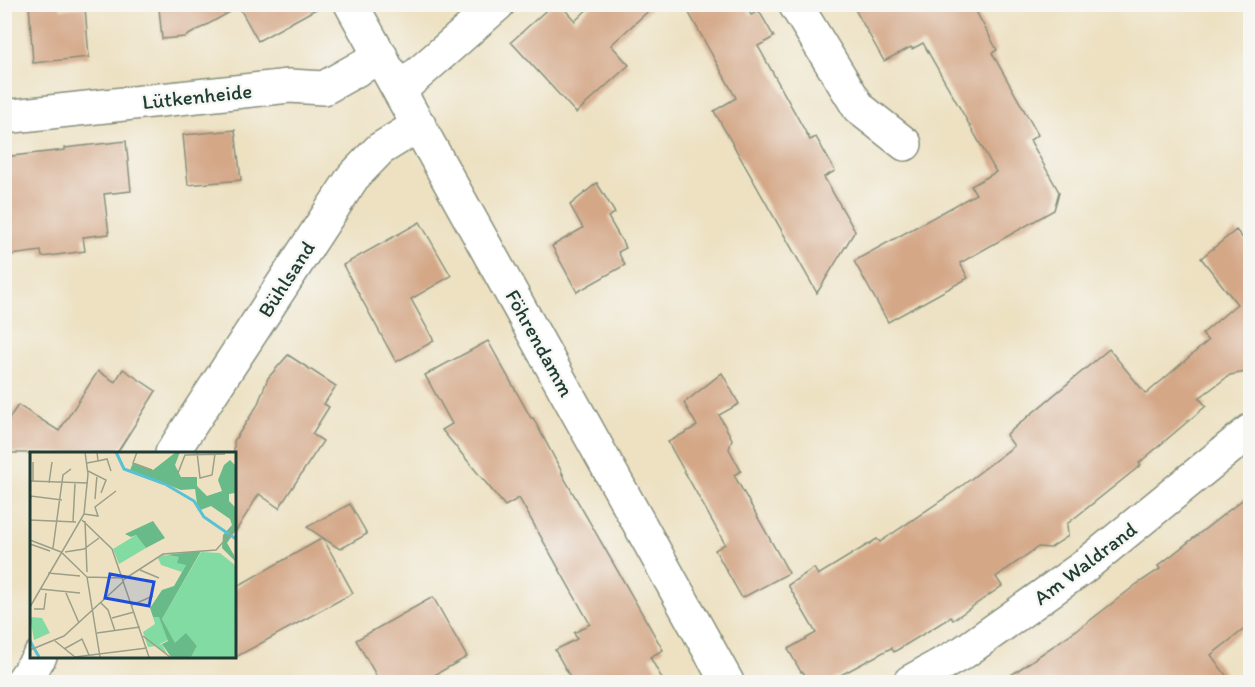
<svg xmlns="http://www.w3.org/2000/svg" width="1255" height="687" font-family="Itim,sans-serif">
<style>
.building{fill:#d4a787}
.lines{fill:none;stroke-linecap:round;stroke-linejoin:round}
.street-casing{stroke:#868f7b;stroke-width:36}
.street{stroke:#fff;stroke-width:33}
.labels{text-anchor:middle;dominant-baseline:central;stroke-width:5;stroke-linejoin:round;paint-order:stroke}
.street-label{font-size:21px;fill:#1f3d34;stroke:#f6f6f2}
.inset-river{fill:none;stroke:#58c1d5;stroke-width:3}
.inset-road{fill:none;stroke:#9b9f89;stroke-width:1.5}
.view{fill:#1d4ed8;fill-opacity:0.15;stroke:#1d4ed8;stroke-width:3}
.inset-edge{fill:none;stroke:#1f3d34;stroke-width:3}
</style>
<rect width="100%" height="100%" fill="#f6f6f2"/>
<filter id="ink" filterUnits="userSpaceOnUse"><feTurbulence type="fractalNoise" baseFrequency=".0167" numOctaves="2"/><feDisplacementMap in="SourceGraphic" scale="12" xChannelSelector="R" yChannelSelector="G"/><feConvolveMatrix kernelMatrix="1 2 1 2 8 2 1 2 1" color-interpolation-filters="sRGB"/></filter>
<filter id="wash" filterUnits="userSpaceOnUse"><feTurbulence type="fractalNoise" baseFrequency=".008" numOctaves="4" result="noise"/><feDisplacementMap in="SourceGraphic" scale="24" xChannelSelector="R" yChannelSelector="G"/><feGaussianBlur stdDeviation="1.35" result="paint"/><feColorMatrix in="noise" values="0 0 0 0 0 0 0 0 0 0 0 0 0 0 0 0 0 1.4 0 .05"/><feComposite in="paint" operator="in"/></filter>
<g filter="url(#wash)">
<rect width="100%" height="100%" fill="#ede1c2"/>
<g id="blocks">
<!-- building -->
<g class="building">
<polygon points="29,4 60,4 61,9 85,7 89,57 33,63"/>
<polygon points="193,4 325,4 258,41 239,7 185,37 162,39 159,8"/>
<polygon points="553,4 560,4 575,21 593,4 656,4 611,45 629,65 576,113 511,42"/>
<polygon points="684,4 745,4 751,15 759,11 774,37 758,46 810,140 816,137 835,171 824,177 855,231 817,293 714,111 736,98"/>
<polygon points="852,4 972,4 997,50 992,53 1038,135 1030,140 1059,192 1054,210 960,263 968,278 888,322 854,261 976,194 971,186 996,172 923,43 912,49 911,47 884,61"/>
<polygon points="235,130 241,180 188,185 183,135"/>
<polygon points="126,141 131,191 104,194 109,234 83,237 85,251 42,257 41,251 11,255 8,225 4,226 4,157 65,150 65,148"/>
<polygon points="597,183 615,213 608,217 626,248 618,252 625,265 577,292 552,246 583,228 570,205"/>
<polygon points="420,222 451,276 411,299 434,341 396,362 343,265"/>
<polygon points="1236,230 1251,248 1251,371 1230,375 1199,398 1206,406 1139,463 1141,465 1067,524 1068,536 1050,548 1038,547 996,577 1002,586 953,620 951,617 894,652 891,648 828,682 809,682 803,672 801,672 788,649 816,633 788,585 814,568 818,575 877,539 880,542 955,491 1014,446 1006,435 1109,349 1146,394 1208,341 1202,334 1237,304 1201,258"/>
<polygon points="488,341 531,418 533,418 563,474 562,474 663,650 650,657 664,682 573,682 555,650 577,639 574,633 590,624 519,498 505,506 442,430 452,424 425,375"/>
<polygon points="288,355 336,386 324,404 329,407 312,434 323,441 279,508 259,494 234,534 234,441 257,406 268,378"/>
<polygon points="123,369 156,391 117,453 4,453 4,426 18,405 59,431 98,371 115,382"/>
<polygon points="722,373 739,404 719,415 732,439 729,449 741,471 734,475 789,573 742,598 715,550 725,544 668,442 697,426 684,403"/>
<polygon points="1251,493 1251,624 1211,655 1231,682 1001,682 1088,622 1137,584 1160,569 1158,566"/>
<polygon points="350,504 367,534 340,549 307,527"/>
<polygon points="323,538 353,593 234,658 234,588"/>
<polygon points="433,597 467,657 422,682 380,682 356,640"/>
</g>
</g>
</g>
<g filter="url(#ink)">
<use href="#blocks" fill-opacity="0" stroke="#868f7b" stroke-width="1.5"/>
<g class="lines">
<!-- street casing -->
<g class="street-casing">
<g id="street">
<polyline points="351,4 727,682"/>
<polyline points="795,4 859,108 905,144"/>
<polyline points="400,90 498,4"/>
<polyline points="4,117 289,86 324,88 381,56"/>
<polyline points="172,453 353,177 380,149 419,125"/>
<polyline points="22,682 40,656"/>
<polyline points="910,682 964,652 1082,568 1250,431"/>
</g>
</g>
<!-- street -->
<use href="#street" class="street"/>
</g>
</g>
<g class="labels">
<!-- street labels -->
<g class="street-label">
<text transform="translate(197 96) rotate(-6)">Lütkenheide</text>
<text transform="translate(286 279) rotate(-57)">Bühlsand</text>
<text transform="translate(540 343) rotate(61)">Föhrendamm</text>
<text transform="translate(1085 563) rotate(-37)">Am Waldrand</text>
</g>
</g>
<!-- overview -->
<g transform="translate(30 452)">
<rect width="206" height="206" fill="#ede1c2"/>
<path d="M106,83l10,13 -27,16 -6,-15zM171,100l19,1 16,13 -1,91h-44l6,-11 -11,-12 -11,10 -13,-25zM133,103l16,2 7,8 -4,7 -21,-7 -3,-7zM129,164l9,24 -10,5 4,-1 5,10 -11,-8 -8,1 -5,-15 12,-8 -2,-7zM0,165l12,1 8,15 -16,7z" fill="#81dba2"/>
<path d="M146,0h4l-5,13 6,12h16v9l10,10 15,-5 -4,-11 6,-15 6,-5 5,5v28l-6,1v7l6,6 1,23 -9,13 7,12 1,6 -13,-13 1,-13 9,-10 -2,-6 -19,-13 -13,5 -3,-22 -14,1 -51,-20 3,-7 20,7zM123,69l12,17 -19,10 -10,-13 -5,2 -6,-3zM171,99l-39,68 13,24 11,-10 11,13 -6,11h-20l-9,-13 6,-3 -9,-24h-6l-3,-9 12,-18 12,-4 12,-21 -9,-2 2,-6 -13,-2z" fill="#68bb88"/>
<path class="inset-river" d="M86,0l8,17 41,15 29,17 10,16 32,22M0,189l9,16"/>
<path class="inset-road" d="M107,0l-4,11 19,7M167,0l3,26 12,-3 3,-21M68,9l9,-2 4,12M57,11l11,-2 -1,-9M58,19l18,9 -5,13M148,21l7,-18 40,-1M0,29l58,2M3,29v-19M19,31l3,-21M65,47l2,-24M0,49l1,-5 31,4M54,62l14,2 -3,-9 21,-16M0,68l46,2M52,68l30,29 37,108M55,69l2,51M43,70l2,-39M0,88l31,12 26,25 13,80M0,92l20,7M23,96l10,-73 8,-6M35,100l19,-3 15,-11M110,118l19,8M18,121l32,3M57,125l36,1M93,128l40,-26 53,-4 20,-22M10,137l40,4M36,141l13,30M71,151l7,7 7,21M102,153l21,-9M0,155l54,-93 4,-40 -3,-22M4,157h10l2,-16M82,166l22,-6M67,181l43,-6M113,184l27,21M25,189l20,16M34,197l18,-10 7,16M0,198l34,-14 60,-55M45,205l72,-9"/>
<path class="view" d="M80,122l44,8 -5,24 -44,-8z"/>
<rect width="206" height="206" class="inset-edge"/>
</g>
<!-- margin -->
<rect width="1255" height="687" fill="none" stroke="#f6f6f2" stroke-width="24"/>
</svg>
